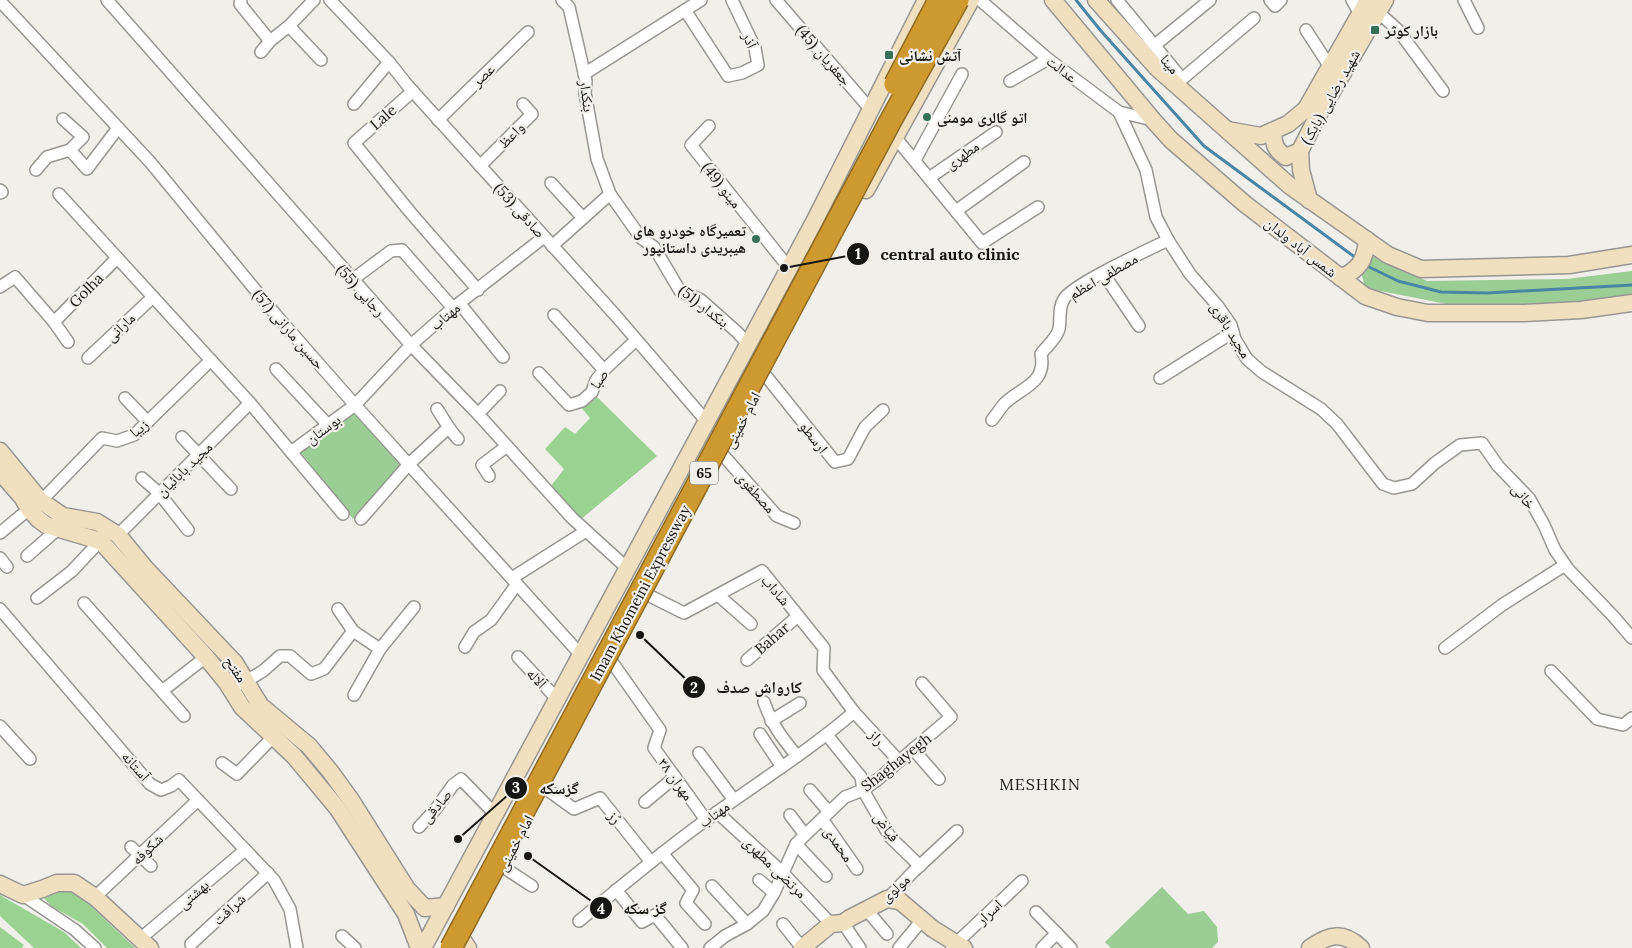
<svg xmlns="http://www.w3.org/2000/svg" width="1632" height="948" font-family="Lora,'Noto Naskh Arabic',serif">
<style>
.green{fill:#9bce94}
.forest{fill:#9ad391}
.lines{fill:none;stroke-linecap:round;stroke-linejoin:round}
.stream{stroke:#4985a6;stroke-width:3}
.street-casing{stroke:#989692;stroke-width:14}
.secondary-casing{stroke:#989692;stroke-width:19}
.street{stroke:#fff;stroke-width:11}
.secondary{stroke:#f0e0c0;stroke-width:16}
.highway-bridge-casing{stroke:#8e6b25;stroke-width:24;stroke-linecap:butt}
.highway-bridge{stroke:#ce992e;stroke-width:21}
.poi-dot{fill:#367059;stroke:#f1efea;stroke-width:2}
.labels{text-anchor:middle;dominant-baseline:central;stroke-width:4.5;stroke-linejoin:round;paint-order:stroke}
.shield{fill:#f1efea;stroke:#585754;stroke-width:1}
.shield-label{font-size:14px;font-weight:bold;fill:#161614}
.poi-label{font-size:15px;font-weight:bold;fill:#161614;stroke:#f1efea;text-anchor:start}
.street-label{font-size:15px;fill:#161614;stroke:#f1efea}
.neighbourhood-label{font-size:16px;letter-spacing:1px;fill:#161614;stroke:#f1efea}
.leader{fill:none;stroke:#161614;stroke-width:2}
.callout-dot{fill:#161614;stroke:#f1efea;stroke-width:2}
.mark-label{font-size:15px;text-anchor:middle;font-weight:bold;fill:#fff}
.callout-label{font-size:16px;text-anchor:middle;font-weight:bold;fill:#161614;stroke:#f1efea;stroke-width:4.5;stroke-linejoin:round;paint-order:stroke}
</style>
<rect width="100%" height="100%" fill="#f1efea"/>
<!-- green -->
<g class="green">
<polygon points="1374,256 1427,281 1566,279 1632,271 1632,298 1578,303 1462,307 1365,288 1362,275"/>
<polygon points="354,414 402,465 353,519 300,451"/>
<polygon points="1162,887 1188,914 1204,911 1217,927 1218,942 1212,948 1111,948 1105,942"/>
</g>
<!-- forest -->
<g class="forest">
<polygon points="596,396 657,456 580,520 551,486 564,469 545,449 565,427 575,434 590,418 581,407"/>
<polygon points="74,890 135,948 107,948 83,924 51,906 44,898 50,891"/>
<polygon points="0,895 64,932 81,948 34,948 0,916"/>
<polygon points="0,927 24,945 22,948 0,948"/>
</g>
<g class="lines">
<!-- stream -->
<g class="stream">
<polyline points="1076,0 1101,31 1204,146 1356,258"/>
<polyline points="1365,265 1398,281 1441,292 1487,293 1632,285"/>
</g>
<!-- street casing -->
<g class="street-casing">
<g id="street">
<polyline points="107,0 411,345 478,414 572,518 628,569"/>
<polyline points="241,0 240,4 270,41"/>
<polyline points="330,0 389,62 408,86 617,317 707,422"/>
<polyline points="562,0 569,7 586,81 585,93 597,159 610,194 641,238 654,247 680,291 701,300 737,332 748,344"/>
<polyline points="776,0 871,110"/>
<polyline points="980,0 1048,59 1119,112 1153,120"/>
<polyline points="1117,0 1182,79 1254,18"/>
<polyline points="1270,0 1275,6 1281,0"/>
<polyline points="1352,0 1360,14"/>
<polyline points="1464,0 1478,28"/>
<polyline points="0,1 151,163 276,315 355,405 581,655"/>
<polyline points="685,10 728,76 742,73 758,65 755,48 732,0"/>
<polyline points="1378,12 1398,30 1443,91"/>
<polyline points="289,26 321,60"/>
<polyline points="1306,30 1330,67"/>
<polyline points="1155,45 1210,0"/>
<polyline points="261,52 270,41 289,26 314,0"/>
<polyline points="584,74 701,0"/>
<polyline points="1010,81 1048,59"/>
<polyline points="413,91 354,143 410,212 478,290"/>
<polyline points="354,104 389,62"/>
<polyline points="1119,112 1146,170 1156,217 1168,240 1190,274 1217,305 1231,325 1235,339 1247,359 1262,372 1321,409 1337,424 1383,484 1394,488 1412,484 1435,463 1460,445 1482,443 1498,466 1529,498 1544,525 1555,550 1568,569 1614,617 1632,638"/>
<polyline points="63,119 83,137 70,150"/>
<polyline points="438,120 528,32"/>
<polyline points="709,126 691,145 789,268"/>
<polyline points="895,137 982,243 1038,207"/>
<polyline points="915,160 962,74"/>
<polyline points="480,166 532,114 523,104"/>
<polyline points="36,170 47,157 70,150 87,169 118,128"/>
<polyline points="929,178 996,132"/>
<polyline points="551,183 583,218"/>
<polyline points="0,190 2,192 0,193"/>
<polyline points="59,194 250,403 343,514"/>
<polyline points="956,211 1024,162"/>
<polyline points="552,246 610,194"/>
<polyline points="1103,273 1139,326"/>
<polyline points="352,280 391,251 402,250 453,308"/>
<polyline points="0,287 15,277 54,322 68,342"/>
<polyline points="460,304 503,357"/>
<polyline points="554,315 604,370"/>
<polyline points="54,322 117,258"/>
<polyline points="88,358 153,297"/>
<polyline points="276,369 328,425"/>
<polyline points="539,373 569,405 582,401 592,392 596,380 604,370 636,340"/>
<polyline points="766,376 835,462 848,459 865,427 883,410"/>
<polyline points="1160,378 1233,332"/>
<polyline points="125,398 148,422"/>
<path d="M437,409c7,10 12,21 21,30"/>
<polyline points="478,414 500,391"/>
<path d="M992,420c4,-5 8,-11 12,-16 17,-17 43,-20 37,-50 5,-7 16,-16 18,-25 2,-9 -1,-21 5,-30 9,-15 84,-49 104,-59"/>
<polyline points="182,437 231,489"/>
<polyline points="291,452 355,405 411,345 453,308 544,237"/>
<polyline points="723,455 777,516 794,523"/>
<polyline points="489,476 482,465 507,446"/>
<polyline points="142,478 159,493 188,530"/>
<polyline points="41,501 102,438 117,441 134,435 211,360"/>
<polyline points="361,519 409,464 448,428"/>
<polyline points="0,533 29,509"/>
<polyline points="118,535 250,403"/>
<polyline points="27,556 58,529"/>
<polyline points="0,558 7,567"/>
<polyline points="512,578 586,531"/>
<polyline points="648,595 684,613 762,571 824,648 823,670 854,712 899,761"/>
<polyline points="718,595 751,624"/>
<polyline points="37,598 72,571 100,541"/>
<polyline points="84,603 184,716"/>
<polyline points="0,609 150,784 161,790 171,786 179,780 274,880 290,909 297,948"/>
<polyline points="338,609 353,631 380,649 354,695"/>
<polyline points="465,647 474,632 491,620 517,584"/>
<polyline points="1445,648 1502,605 1565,565"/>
<polyline points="380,649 414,607"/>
<polyline points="518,657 557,699"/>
<polyline points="747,660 798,616"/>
<polyline points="612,662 660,730 654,748 706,820"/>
<polyline points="1551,671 1597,719 1623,725 1632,718"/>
<polyline points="241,684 263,671 280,656 290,656 311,674 324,669 353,631"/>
<polyline points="162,691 206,657"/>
<path d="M764,702c8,23 18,36 33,54"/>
<polyline points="771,721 800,703"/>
<polyline points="0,726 30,759"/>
<polyline points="760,734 782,767"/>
<polyline points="827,735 861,777 863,790 890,837 920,866"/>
<polyline points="913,749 939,779"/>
<polyline points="699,753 734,800"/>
<polyline points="222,763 237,774 274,736"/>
<polyline points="545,788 574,809 600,798 651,862"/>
<polyline points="810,790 829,812"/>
<polyline points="645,802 675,777"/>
<polyline points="717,812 783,873 831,924"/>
<polyline points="790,815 805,835"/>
<polyline points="822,819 857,869"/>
<polyline points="419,827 435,810 453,785 461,779 495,814"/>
<polyline points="796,844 826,876"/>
<polyline points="131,847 151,866"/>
<polyline points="662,853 693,890 686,903 705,924"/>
<polyline points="503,867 532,886"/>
<polyline points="759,880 774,893"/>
<polyline points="712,886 747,924"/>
<polyline points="616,890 642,922 655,915 682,948"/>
<polyline points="23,895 75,930 95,948"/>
<polyline points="95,897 198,800"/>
<polyline points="887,899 914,871 957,831"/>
<polyline points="866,909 887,934"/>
<polyline points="1036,912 1071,948"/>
<path d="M579,921c44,-36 87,-73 134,-106 47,-34 97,-65 141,-103"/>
<polyline points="843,923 860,948"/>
<polyline points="783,924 802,948"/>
<polyline points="342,936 355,948"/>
<polyline points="140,939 245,850"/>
<polyline points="191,944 268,873"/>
<polyline points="952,947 1022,881"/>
<polyline points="710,948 725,936 747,924 763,911 774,893 796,844 805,835 845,797 863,790 877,780 951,717 922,683"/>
<polyline points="899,948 922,920"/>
<polyline points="1042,948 1057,933"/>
</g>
</g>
<!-- secondary casing -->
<g class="secondary-casing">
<g id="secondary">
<polyline points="1053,0 1153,120 1171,140 1245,204 1365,296 1397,307 1428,313 1524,313 1581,310 1632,303"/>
<polyline points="1096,0 1157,68 1290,186 1388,255 1421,269 1569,265 1632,255"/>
<polyline points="1227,130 1261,136 1288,124 1306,109 1368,0"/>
<path d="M1273,131c1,13 1,18 13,26l14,-6"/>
<polyline points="866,190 971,0"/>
<polyline points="1309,200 1301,170 1300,151 1316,119 1385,0"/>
<path d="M1341,278c18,-9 24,-17 26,-38"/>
<polyline points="0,451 41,501 63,516 97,522 118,535 146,569 235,663 254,695 261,706 309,746 330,771 351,800 407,889 425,908 446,906"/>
<polyline points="0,472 22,497 29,509 38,519 46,525 100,541 105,546 206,657 227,683 242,707 294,756 338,809 406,914 419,948"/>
<polyline points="0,884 23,895 42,889 57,883 74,883 95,897 150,948"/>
<polyline points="464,942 468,948"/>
<polyline points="423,948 814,222 926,0"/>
<polyline points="802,948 831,924 843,923 850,918 887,899 900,901 933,929 964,948"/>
<path d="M1310,948c19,-14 33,-17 51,0"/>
</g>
</g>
<!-- street -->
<use href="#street" class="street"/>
<!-- secondary -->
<use href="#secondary" class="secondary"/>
<!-- highway-bridge casing -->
<g class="highway-bridge-casing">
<g id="highway-bridge">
<polyline points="895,84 939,0"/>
<polyline points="451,948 891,120 958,0"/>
</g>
</g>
<!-- highway-bridge -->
<use href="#highway-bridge" class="highway-bridge"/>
</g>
<!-- markers -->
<g class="poi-dot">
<rect x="1370" y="25" width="10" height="10" rx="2.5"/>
<rect x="884" y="50" width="10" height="10" rx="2.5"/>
<circle cx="927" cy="117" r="5"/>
<circle cx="756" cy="239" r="5"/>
</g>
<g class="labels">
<!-- shield labels -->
<rect class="shield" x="690" y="461.5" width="28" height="23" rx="4"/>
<g class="shield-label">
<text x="704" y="473">65</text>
</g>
<!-- poi labels -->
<g class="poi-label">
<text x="1385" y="30">بازار کوثر</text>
<text x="899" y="55">آتش نشانی</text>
<text x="937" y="117">اتو گالری مومنی</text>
<text x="746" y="230" text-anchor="end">تعمیرگاه خودرو های<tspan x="746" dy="17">هیبریدی داستانپور</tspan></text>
</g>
<!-- street labels -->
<g class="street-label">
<text transform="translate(750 40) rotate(67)">آذر</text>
<text transform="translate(824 55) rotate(49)">جعفریان (45)</text>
<text transform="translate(1170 64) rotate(50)">مینا</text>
<text transform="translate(1062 69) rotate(37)">عدالت</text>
<text transform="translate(483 75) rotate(-44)">عصر</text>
<text transform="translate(587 96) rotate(82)">بنکدار</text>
<text transform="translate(1330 97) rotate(-61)">شهید رضایی (بابک)</text>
<text transform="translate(383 117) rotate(-41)">Lale</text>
<text transform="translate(511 135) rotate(-45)">واعظ</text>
<text transform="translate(962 155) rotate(-35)">مطهری</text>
<text transform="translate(722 185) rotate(52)">مینو (49)</text>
<text transform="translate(520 210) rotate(48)">صادقی (53)</text>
<text transform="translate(1301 247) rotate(38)">شمس آباد ولدان</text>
<text transform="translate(1103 276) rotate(-30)">مصطفی اعظم</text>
<text transform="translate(86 290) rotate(-45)">Golha</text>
<text transform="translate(361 290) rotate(48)">رجایی (55)</text>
<text transform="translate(704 306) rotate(38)">بنکدار (51)</text>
<text transform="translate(445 316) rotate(-40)">مهتاب</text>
<text transform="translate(120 327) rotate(-43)">مارانی</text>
<text transform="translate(289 329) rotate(49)">حسین مارانی (57)</text>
<text transform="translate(1231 330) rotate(58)">مجید باقری</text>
<text transform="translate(599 379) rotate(-56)">صبا</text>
<text transform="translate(742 420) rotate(-62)">امام خمینی</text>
<text transform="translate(139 428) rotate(-38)">زیبا</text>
<text transform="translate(323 429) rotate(-36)">بوستان</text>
<text transform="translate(814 437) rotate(52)">ارسطو</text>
<text transform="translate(184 469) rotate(-44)">مجید بابائیان</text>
<text transform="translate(756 492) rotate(48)">مصطفوی</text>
<text transform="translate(1524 496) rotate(52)">خانی</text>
<text transform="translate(776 590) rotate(49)">شاداب</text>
<text transform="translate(640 593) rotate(-62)">Imam Khomeini Expressway</text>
<text transform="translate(772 638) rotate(-41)">Bahar</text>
<text transform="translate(236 669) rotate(55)">مفتح</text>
<text transform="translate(537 678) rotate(47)">آلاله</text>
<text transform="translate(877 737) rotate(48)">راز</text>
<text transform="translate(896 762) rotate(-38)">Shaghayegh</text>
<text transform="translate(136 766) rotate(49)">آستانه</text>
<text transform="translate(676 779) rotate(54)">مهران ۳۸</text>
<text transform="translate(436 806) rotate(-50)">صادقی</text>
<text transform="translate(714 814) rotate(-36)">مهتاب</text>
<text transform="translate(615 817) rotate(51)">رُز</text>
<text transform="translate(887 827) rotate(55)">فیاض</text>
<text transform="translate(515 843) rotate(-62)">امام خمینی</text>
<text transform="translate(839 844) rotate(55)">محمدی</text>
<text transform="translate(147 849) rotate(-44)">شکوفه</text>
<text transform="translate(775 867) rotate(44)">مرتضی مطهری</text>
<text transform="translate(895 888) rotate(-42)">مولوی</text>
<text transform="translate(193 894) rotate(-41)">بهشتی</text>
<text transform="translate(229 909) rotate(-43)">شرافت</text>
<text transform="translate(989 912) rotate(-43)">اسرار</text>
</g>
<!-- neighbourhood labels -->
<g class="neighbourhood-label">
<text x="1040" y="784">MESHKIN</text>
</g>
</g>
<!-- callouts -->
<path class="leader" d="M784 268L858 254M640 635L694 687M458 839L516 788M528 856L601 908"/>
<g class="callout-dot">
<circle cx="784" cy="268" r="5"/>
<circle cx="640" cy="635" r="5"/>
<circle cx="458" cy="839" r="5"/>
<circle cx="528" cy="856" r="5"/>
<circle cx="858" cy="254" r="12"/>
<circle cx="694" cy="687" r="12"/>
<circle cx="516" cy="788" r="12"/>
<circle cx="601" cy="908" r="12"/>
</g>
<g class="mark-label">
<text x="858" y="259">1</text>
<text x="694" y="693">2</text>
<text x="516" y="793">3</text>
<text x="601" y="914">4</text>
</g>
<g class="callout-label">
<text x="950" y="260">central auto clinic</text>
<text x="759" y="693">کارواش صدف</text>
<text x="559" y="794">گزسکه</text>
<text x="645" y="914">گز سکه</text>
</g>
</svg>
